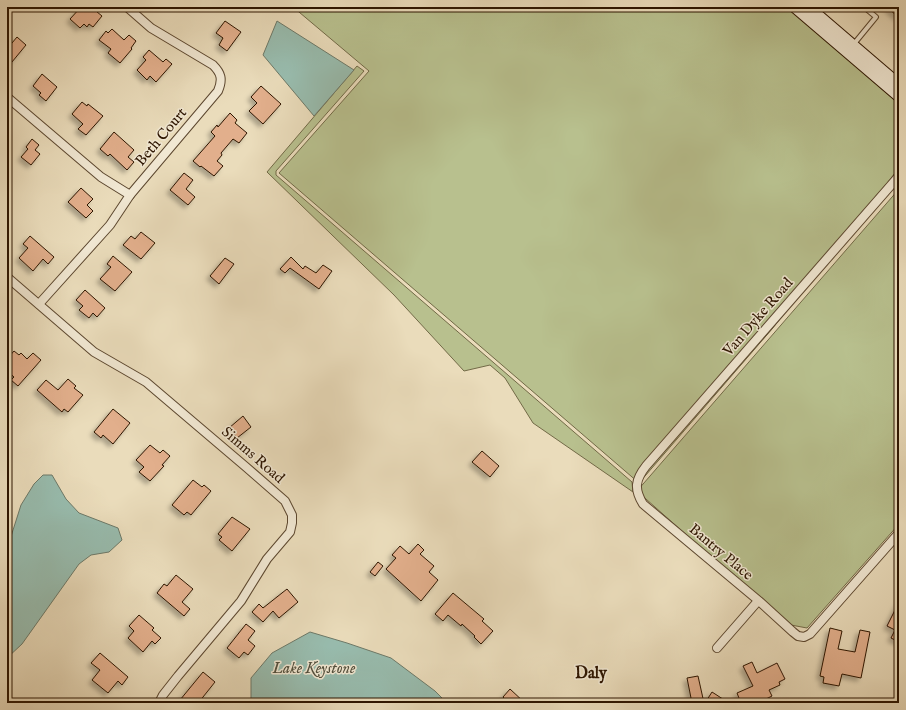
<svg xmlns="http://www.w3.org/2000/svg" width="906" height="710" font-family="'IM FELL English',serif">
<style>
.green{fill:#b8c08e;stroke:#726a47}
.water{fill:#98bcae;stroke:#6d7968}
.building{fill:#e2af8c;stroke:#2d1500;filter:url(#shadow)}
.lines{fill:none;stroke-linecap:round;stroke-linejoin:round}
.service-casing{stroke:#5c472f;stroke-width:6}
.minor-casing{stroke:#5c472f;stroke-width:10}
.secondary-casing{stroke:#2d1500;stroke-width:13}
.service{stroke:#f1e8d3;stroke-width:4}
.minor{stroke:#f1e8d3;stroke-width:8}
.secondary{stroke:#f1e8d3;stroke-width:11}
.labels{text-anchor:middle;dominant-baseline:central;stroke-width:3;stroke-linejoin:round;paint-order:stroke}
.street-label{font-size:15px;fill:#2d1500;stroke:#f1e8d3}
.water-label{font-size:16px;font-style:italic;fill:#524f3d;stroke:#f1e8d3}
.neighbourhood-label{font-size:16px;font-weight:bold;fill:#2d1500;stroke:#f1e8d3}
</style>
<defs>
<filter id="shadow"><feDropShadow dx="-3.5" dy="3.5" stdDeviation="2" flood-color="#0004"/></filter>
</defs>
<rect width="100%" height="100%" fill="#eadcbb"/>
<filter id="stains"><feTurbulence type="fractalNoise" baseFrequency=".005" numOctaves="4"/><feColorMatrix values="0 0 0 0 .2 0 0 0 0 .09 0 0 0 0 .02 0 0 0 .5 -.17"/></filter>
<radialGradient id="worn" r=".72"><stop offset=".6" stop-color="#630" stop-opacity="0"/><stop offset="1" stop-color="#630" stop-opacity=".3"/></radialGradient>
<!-- green -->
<g class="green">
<polygon points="293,7 788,7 899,104 899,168 772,329 639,483 279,173 369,71"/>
<polygon points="357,66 364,71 276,171 276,175 632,482 633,492 533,423 505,378 490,365 464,371 394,295 267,172"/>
<polygon points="899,189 899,524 807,628 791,625 755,596 637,491"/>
</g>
<!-- water -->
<g class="water">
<polygon points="277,21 354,70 314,116 263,55"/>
<polygon points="43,475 52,475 66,499 79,513 118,528 122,540 109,552 91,555 79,564 22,644 7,658 7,549 21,505 34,484"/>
<polygon points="310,632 347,643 391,658 435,691 447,703 251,703 251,678 272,653"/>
</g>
<!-- building -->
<g class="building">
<polygon points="81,7 91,7 102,16 93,27 89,24 87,27 84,24 80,28 70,19"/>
<polygon points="887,7 899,7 899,18"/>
<polygon points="225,21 241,32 227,51 219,45 223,38 216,33"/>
<polygon points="112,29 124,40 129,35 136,41 131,48 132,49 120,63 108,53 111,49 99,40 106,31 108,33"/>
<polygon points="17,37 26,45 7,68 7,49"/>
<polygon points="149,50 163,62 166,59 172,64 156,82 150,76 147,80 137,70 146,60 143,57"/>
<polygon points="42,74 57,87 46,101 39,95 41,93 33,86"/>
<polygon points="261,86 281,104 263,124 249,111 257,103 251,97"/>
<polygon points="82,102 87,106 88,104 103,116 86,135 78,129 83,124 72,114"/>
<polygon points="230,113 237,120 235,123 247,133 239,143 233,139 221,153 222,155 217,161 223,166 214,176 201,166 200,167 193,161 215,136 211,132 217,125 218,127"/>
<polygon points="114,132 134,150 128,157 134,162 127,170 110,154 108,156 100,149"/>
<polygon points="32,139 39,145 35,150 40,154 31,165 21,157 28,149 26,147"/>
<polygon points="184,173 193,180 186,189 195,197 188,205 170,190"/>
<polygon points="81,188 93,199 87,205 93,211 86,218 68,202"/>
<polygon points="141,232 155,243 141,259 123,245 131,236 135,239"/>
<polygon points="30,236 54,257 48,264 43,259 33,271 19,258 28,248 23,244"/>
<polygon points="113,256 132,272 115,291 100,279 111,267 107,264"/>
<polygon points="291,257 303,269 305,266 316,273 323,265 332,271 319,289 290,268 285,273 280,269"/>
<polygon points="225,258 234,264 219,284 210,276"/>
<polygon points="85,290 105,308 97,317 93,313 89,318 79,310 83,306 76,300"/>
<polygon points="14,351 19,355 21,353 27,359 33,353 41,360 18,386 11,380 14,377 7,371 7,359"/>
<polygon points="68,379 76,386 74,388 83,395 68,412 64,409 62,412 37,390 46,380 58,390"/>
<polygon points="113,409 130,423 113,444 103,435 101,438 94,432"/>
<polygon points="243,416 251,427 237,438 229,428"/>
<polygon points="150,445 160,453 163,450 170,456 162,465 164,466 150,481 139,472 144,467 136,460"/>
<polygon points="482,451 499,466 490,477 472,462"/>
<polygon points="193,480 202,487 204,485 211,491 191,515 187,512 184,515 172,505"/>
<polygon points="232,517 250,529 232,551 219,540 222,537 218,534"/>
<polygon points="418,544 424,550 420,554 434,566 429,572 438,580 421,601 386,569 396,558 392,555 400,546 409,554"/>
<polygon points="378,562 383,566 375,576 370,572"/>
<polygon points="176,575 193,589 182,602 190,609 184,616 157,593 164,584 167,586"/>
<polygon points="287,589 298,602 279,618 273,611 263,622 252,612 259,604 263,608"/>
<polygon points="453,593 484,619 482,621 493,631 481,644 474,637 475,636 462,624 461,626 448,615 443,621 435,614"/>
<polygon points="899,602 899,642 891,638 895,630 887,626"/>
<polygon points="139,615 154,628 152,630 161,638 155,644 152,641 143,652 128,638 134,631 129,626"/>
<polygon points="246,624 255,631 248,640 255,646 248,655 244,652 239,658 227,648"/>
<polygon points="830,628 842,631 838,649 855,652 860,630 870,632 861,678 842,674 839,686 823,683 824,677 820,676"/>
<polygon points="100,653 128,677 122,685 118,681 108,693 92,680 100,670 91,663"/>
<polygon points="752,662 757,673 777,663 785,679 779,682 780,685 769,690 772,696 758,703 741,703 737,693 753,686 743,666"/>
<polygon points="203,672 215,682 199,702 196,699 193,703 183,703 180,700"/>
<polygon points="698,676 704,703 692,703 687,678"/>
<polygon points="510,689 525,703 509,703 503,697"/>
<polygon points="712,692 729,703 705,703"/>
</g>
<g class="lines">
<!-- service casing -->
<g class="service-casing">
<polyline id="service" points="853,45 876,17 864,7"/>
</g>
<!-- minor casing -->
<g class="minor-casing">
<g id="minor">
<polyline points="7,97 101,177 130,195"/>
<path d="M899,176l-253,290c-11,14 -12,23 -3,38l116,97 34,31 5,4 6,1 6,-3 89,-101"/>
<polyline points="7,277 94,352 146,382 246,467 285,501 292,515 292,523 290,532 267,559 241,601 178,676 163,695 159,703"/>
<path d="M39,304l71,-79 20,-30 88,-104c5,-12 3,-18 -5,-26l-62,-37 -24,-21"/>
<polyline points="717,648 758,601"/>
</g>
</g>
<!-- secondary casing -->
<g class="secondary-casing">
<g id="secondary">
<polyline points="795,7 899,96"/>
<polyline points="808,7 899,85"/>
</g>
</g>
<!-- service -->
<use href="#service" class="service"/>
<!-- minor -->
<use href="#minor" class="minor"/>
<!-- secondary -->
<use href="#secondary" class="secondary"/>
</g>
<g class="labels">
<!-- street labels -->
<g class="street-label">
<text transform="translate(161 137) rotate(-50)">Beth Court</text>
<text transform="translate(758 317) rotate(-49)">Van Dyke Road</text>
<text transform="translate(253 455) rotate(41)">Simms Road</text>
<text transform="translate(721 552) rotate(40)">Bantry Place</text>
</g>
<!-- water labels -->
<g class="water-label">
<text x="314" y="669">Lake Keystone</text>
</g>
<!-- neighbourhood labels -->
<g class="neighbourhood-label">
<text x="591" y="674">Daly</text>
</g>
</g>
<!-- margin -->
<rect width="906" height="710" fill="none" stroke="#eadcbb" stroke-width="24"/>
<rect x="8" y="8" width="890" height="694" fill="none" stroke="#2d1500" stroke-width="2"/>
<rect x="12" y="12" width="882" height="686" fill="none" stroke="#2d1500"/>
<rect width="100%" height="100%" filter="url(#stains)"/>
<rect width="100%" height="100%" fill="url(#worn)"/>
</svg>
